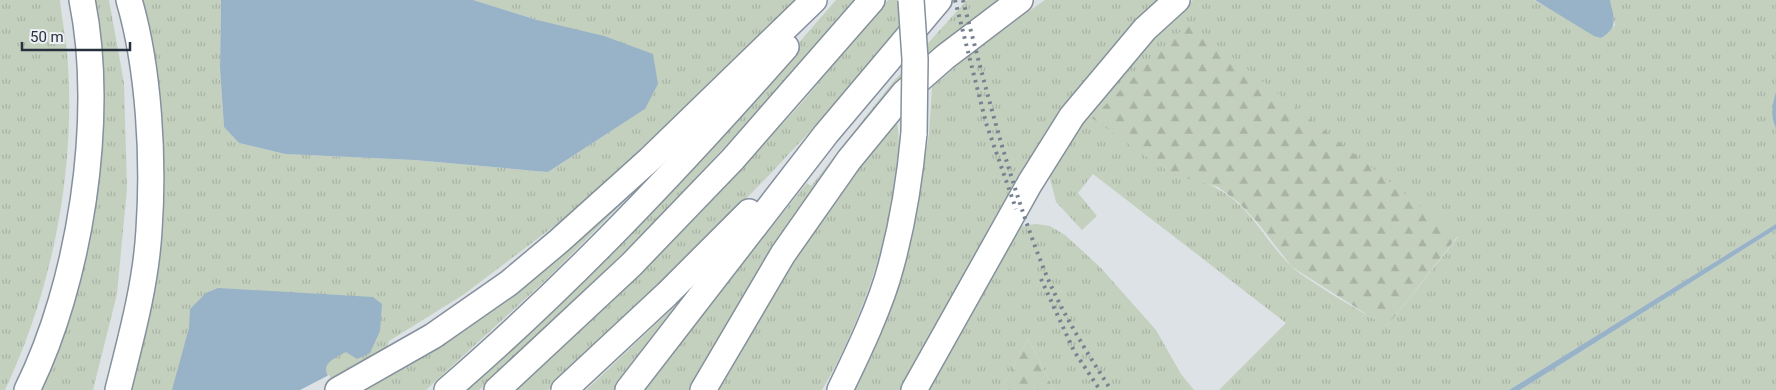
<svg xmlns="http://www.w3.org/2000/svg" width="1776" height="390" font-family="Roboto,sans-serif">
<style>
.grass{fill:url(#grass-tufts);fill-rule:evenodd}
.forest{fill:url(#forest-firs)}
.water{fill:#98b2c7}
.pier{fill:#dde2e7}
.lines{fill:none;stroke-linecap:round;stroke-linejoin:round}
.motorway-casing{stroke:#85909d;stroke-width:28}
.motorway{stroke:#fff;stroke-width:25}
.rail{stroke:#778290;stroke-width:4;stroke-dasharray:2.5 5;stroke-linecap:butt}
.motorway-bridge-casing{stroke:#85909d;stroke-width:28;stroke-linecap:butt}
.motorway-bridge{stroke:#fff;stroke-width:25}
</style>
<defs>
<pattern id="grass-tufts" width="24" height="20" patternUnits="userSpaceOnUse" patternTransform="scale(1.25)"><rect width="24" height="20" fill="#c4d0be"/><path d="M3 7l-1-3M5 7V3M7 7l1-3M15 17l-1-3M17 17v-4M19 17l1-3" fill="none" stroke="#a8b3a4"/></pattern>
<pattern id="forest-firs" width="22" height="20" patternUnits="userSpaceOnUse" patternTransform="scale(1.25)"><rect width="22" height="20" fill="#c4d0be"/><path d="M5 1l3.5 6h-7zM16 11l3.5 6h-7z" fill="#a8b3a4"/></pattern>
</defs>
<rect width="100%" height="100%" fill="#dde2e7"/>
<!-- grass -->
<g class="grass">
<path d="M0,0h60c2,21 7,43 8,64 7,111 -16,226 -63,326h-5z"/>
<polygon points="87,0 109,0 124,83 127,189 117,294 93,390 33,390 82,246"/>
<polygon points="138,0 221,0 220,68 224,127 239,143 285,154 414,160 548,172 645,109 537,20 473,0 795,0 761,39 561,221 463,295 389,341 377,381 654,171 549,277 426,390 130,390 140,355"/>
<path d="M836,0h19c-118,138 -241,269 -376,390h-22l318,-320z"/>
<path d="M888,0h37c-84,102 -174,197 -269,288 -35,35 -70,70 -108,102h-36l180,-169 107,-115z"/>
<polygon points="967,0 1013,0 898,95 698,390 642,390 807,183 811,186 893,82"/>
<polygon points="1045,0 1167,0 1125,43 906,390 850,390 918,193 929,134 932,87 990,38"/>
<path d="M1193,0h341l67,38 14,-13 -5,-25h166v224l-267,166h-290l67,-67 -193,-149 -15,19 19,23 -15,14 -26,-28 -8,-31 40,-58 48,-56zM1198,180l260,57 -70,88c-12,-3 -88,-49 -97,-59 -35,-35 -42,-68 -93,-86z"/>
<path d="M897,122c12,71 -37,206 -75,268h-103c21,-35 39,-71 60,-106 35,-57 74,-111 118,-162z"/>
<polygon points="1036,224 1050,226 1065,235 1100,267 1156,330 1181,374 1194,390 1054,390 1028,338 1001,390 923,390 1013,227"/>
<polygon points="1776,229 1776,390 1520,390"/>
<polygon points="694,288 621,390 586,390 601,376"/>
</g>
<!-- forest -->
<g class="forest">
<polygon points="1189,23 1458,236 1388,325 1382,324 1292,267 1257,222 1238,202 1218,187 1176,175 1158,165 1092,118"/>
<polygon points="1028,338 1054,390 1001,390"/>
</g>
<!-- water -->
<g class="water">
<polygon points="221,0 473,0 537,20 604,36 653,54 658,84 645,109 548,172 414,160 285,154 239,143 224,127 220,68"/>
<path d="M1535,0h75c4,19 9,27 -9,38l-7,-2z"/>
<path d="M1776,92v36c-6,-12 -4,-23 0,-36z"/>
<polygon points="1776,224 1776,229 1520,390 1509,390"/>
<path d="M218,288l155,9 9,7 -2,27 -10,22 -13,6 -11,-7c-24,12 -25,15 -10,38h-164l17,-62 1,-19 16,-16z"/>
</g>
<!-- pier -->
<polygon class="pier" points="329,375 338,390 300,390"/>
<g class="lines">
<!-- motorway casing -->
<g class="motorway-casing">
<g id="motorway">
<path d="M27,390c53,-106 79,-273 55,-390"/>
<path d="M118,390c13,-52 28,-106 31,-160 5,-71 0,-162 -20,-230"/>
<polyline points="338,390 433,336 509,283 559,241 649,160 814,0"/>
<path d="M447,390c122,-105 232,-222 339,-343"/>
<polyline points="497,390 631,265 733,159 872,0"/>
<polyline points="564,390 667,294 749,212"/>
<polyline points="628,390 826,134 939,0"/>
<polyline points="703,390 783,254 849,160 904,93 945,57 1020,0"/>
<path d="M840,390c18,-37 41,-85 51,-124 12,-44 19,-89 23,-133"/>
<polyline points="914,390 1030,183 1072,116 1145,29 1177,0"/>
</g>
</g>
<!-- motorway -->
<use href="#motorway" class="motorway"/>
<!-- rail -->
<g class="rail">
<polyline points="955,0 986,123 1016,209"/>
<path d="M963,0c23,90 46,181 80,267 17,43 43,84 68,123"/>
<polyline points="1041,279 1074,351 1100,390"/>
</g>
<!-- motorway-bridge casing -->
<g class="motorway-bridge-casing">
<polyline id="motorway-bridge" points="911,0 915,59 914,133"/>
</g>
<!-- motorway-bridge -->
<use href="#motorway-bridge" class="motorway-bridge"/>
</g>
<!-- scale -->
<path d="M22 42v8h108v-8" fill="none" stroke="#27303d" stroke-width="2.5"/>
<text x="30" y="42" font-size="15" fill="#27303d" stroke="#ecf0f4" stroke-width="4" paint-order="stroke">50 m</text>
</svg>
